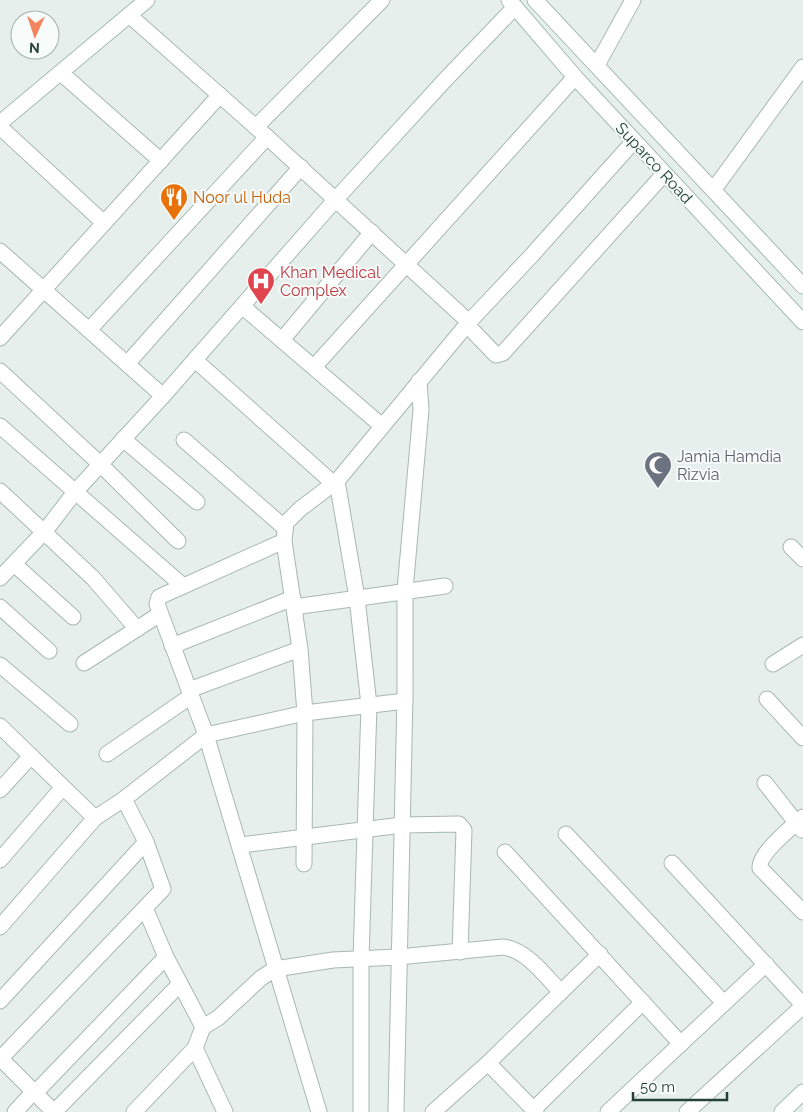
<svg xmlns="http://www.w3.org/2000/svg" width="803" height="1112" font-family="Raleway,sans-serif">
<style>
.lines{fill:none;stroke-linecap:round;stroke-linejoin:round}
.street-casing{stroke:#a8b8b2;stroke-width:17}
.secondary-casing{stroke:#a4bbb3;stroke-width:17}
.street{stroke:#fff;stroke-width:15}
.secondary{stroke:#fff;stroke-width:15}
.labels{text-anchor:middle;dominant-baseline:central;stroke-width:4;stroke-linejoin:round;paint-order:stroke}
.street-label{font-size:16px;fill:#24423a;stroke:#f7fbf9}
.food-label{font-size:16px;fill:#c56008;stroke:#f7fbf9;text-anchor:start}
.health-label{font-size:16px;fill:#be3a42;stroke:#f7fbf9;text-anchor:start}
.worship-label{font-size:16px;fill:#5b616d;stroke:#f7fbf9;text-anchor:start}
</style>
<rect width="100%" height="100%" fill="#e6efeb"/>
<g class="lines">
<!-- street casing -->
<g class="street-casing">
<g id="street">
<polyline points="129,15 267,137 469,322"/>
<polyline points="597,65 633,0"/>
<polyline points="61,73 161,161"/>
<polyline points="0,127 104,223"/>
<polyline points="256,127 382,0"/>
<polyline points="714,189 803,67"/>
<polyline points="0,251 163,396"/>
<polyline points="242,306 382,426"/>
<polyline points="467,325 496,355 503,353 664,174"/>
<polyline points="89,330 267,137"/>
<polyline points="0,338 220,95"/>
<polyline points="282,340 372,232"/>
<polyline points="195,360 334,484"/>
<polyline points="127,364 301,167"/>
<polyline points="314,367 575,77"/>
<polyline points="0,371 100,464 178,541"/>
<polyline points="0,426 183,586"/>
<polyline points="123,439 197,502"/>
<polyline points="184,440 285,528"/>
<polyline points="337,481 357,598 369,705 361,959 361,1112"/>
<polyline points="0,491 93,578 137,629"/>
<polyline points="284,541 159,597 157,604 206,735 319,1112"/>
<polyline points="791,547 803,559"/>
<polyline points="14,564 73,617"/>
<polyline points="0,607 49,651"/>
<polyline points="294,607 445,586"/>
<polyline points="172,646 293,598"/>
<polyline points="84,663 160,614"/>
<polyline points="773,664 803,645"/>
<polyline points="0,665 70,724"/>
<polyline points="189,690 300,649"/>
<polyline points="767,699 803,738"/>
<polyline points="0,726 95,818 124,799"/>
<polyline points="107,754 191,696"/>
<polyline points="765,783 802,830"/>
<polyline points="0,790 31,756"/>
<path d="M803,817c-11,10 -45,37 -43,51l43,44"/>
<polyline points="566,834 724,1003"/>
<polyline points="241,845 402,825 459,824 464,830 460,952"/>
<polyline points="505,852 681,1044"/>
<polyline points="0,860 63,787"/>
<polyline points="672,863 803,1005"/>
<polyline points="304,864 305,713 300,649 284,541 286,523 300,509 337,481 469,322 532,255 634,141"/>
<polyline points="0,927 95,818"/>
<polyline points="166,957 203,1027 195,1048 225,1112"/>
<polyline points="0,1001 146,842"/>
<path d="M203,1027l15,-9 43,-40 14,-9 58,-9 65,-3 105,-10c24,3 41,28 58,45"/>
<polyline points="0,1058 54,1112"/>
<polyline points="0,1059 163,889 146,842 124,799 206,735 305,713 405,701"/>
<polyline points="488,1063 536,1112"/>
<polyline points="35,1093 166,957 145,908"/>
<polyline points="533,1110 643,1002"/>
<polyline points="15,1112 34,1091"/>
<polyline points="54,1112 180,984"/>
<polyline points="134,1112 195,1048"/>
<polyline points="396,1112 405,695 405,590 421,410 419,381"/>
<polyline points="433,1112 488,1063 600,954"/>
<polyline points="608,1112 766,964"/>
<polyline points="687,1112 803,1006"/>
</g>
</g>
<!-- secondary casing -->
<g class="secondary-casing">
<g id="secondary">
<polyline points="509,0 575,77 803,322"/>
<polyline points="535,0 803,286"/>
<polyline points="0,123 147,0"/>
<polyline points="0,578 45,531 75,492 163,396 336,199 445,80 515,7"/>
<polyline points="782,1112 803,1092"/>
</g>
</g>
<!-- street -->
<use href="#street" class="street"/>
<!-- secondary -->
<use href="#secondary" class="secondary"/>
</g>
<!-- icons -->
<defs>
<g id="restaurant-pin" transform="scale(1.4375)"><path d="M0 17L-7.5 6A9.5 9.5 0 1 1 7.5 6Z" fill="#e8710a" stroke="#f7fbf9"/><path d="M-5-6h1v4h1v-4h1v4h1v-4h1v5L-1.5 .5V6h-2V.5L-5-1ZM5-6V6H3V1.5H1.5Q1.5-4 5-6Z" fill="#fff"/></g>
<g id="hospital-pin" transform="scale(1.4375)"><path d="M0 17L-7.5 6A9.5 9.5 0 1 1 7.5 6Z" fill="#e0444e" stroke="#f7fbf9"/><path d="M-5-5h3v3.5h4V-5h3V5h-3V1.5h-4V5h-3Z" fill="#fff"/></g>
<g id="mosque-pin" transform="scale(1.4375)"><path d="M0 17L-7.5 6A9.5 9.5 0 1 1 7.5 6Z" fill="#6b7280" stroke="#f7fbf9"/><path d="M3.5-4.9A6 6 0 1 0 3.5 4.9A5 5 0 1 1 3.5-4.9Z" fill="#fff"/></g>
</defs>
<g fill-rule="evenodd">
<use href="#restaurant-pin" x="174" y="197"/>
<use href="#hospital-pin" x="261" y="281"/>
<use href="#mosque-pin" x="658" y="465"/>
</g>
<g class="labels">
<!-- street labels -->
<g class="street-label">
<text transform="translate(654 163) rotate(47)">Suparco Road</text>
</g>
<!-- food labels -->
<g class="food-label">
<text x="193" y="197">Noor ul Huda</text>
</g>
<!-- health labels -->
<g class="health-label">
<text x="280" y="272">Khan Medical<tspan x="280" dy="18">Complex</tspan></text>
</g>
<!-- worship labels -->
<g class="worship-label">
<text x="677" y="456">Jamia Hamdia<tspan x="677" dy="18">Rizvia</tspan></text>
</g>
</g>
<!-- north arrow -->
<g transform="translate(35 35) rotate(183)"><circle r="24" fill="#f7fbf9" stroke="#a3b1ad"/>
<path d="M0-4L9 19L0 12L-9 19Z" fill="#f4845f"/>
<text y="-8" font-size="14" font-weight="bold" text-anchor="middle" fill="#24423a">N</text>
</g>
<!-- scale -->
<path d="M633 1092v8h94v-8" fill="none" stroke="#24423a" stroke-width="2.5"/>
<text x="640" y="1092" font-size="15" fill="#24423a" stroke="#f7fbf9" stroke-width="4" paint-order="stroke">50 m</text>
</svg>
